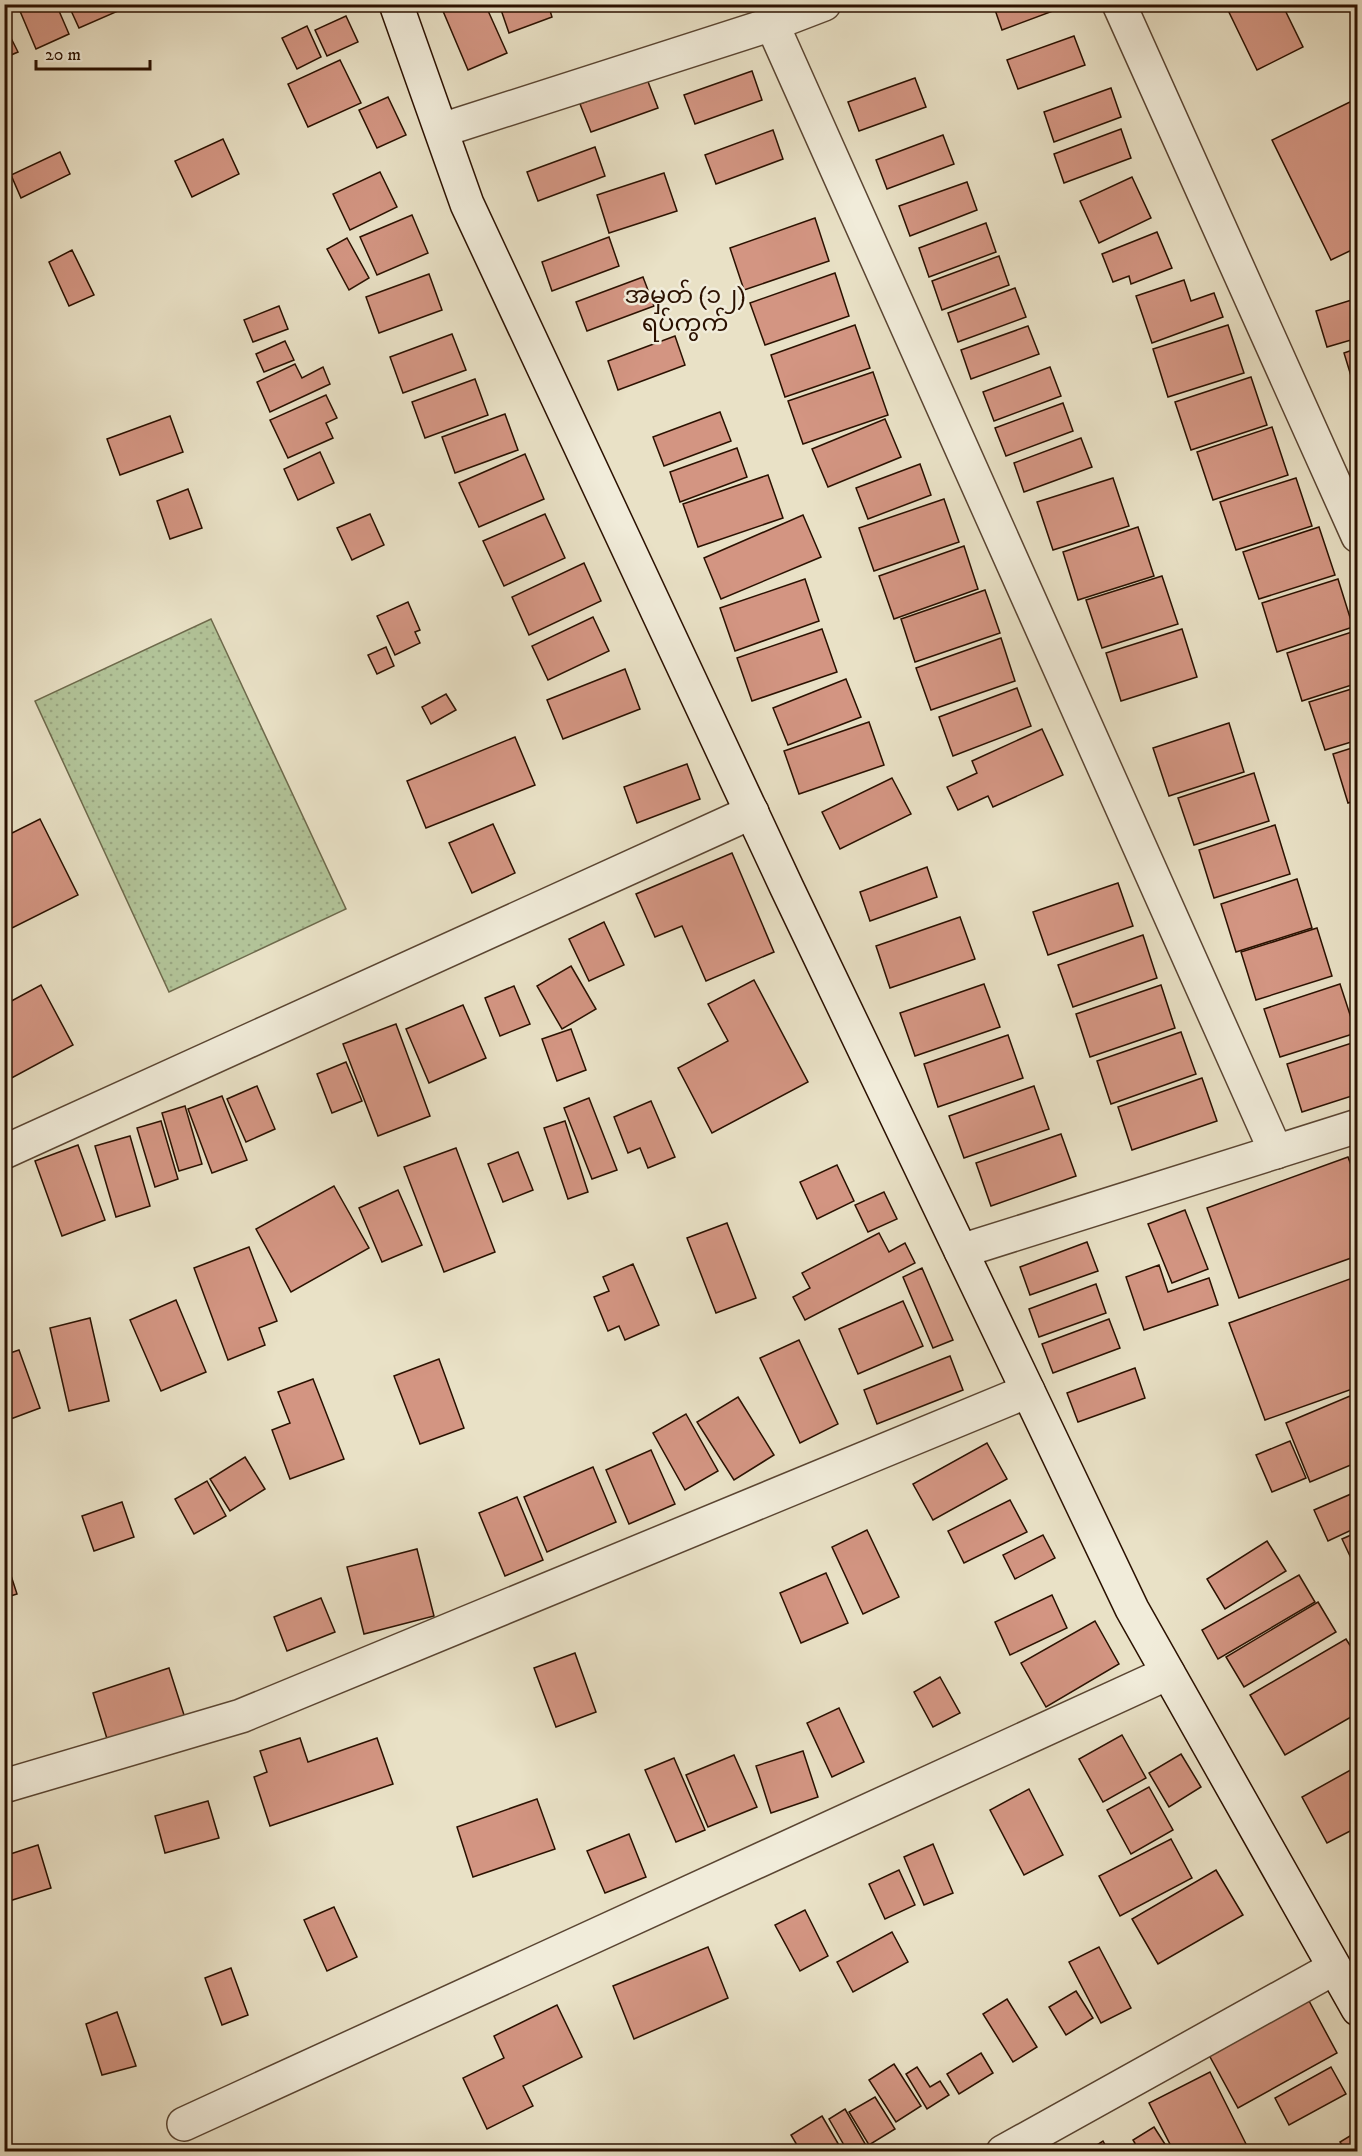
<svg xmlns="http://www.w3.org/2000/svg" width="1362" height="2156" font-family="'IM FELL DW Pica','Noto Sans Myanmar',serif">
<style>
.park{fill:url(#park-dots);stroke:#6e6a4c;stroke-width:1.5}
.building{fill:#d39582;stroke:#2b1100;stroke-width:1.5}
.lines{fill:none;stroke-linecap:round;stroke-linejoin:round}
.street-casing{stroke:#5a4532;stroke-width:36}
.secondary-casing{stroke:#2b1100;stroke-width:36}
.street{stroke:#f1ecda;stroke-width:33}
.secondary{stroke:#f1ecda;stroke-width:33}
.labels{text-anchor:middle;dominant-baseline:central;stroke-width:5;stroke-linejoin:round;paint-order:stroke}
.quarter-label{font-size:24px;fill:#2b1100;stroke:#f1ecda}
</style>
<defs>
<pattern id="park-dots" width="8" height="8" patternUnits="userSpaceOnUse" patternTransform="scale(1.5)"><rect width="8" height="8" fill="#b2c398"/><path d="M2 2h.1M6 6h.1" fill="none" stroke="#99a681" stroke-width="1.8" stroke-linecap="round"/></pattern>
</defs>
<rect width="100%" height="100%" fill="#e9e1c6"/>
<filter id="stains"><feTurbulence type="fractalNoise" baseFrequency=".00333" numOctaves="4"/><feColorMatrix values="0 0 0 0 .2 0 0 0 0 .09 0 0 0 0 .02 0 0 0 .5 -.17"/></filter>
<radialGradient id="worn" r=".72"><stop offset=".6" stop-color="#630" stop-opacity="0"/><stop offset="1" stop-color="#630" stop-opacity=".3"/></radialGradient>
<!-- park -->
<polygon class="park" points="211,619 346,909 169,992 35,701"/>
<!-- building -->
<g class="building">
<polygon points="17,4 56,4 69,34 36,49"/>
<polygon points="68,4 123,4 125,8 79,28"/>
<polygon points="440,4 485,4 507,53 468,70"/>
<polygon points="499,4 548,4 552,17 509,33"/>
<polygon points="993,4 1069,4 1069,5 1002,30"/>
<polygon points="1225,4 1282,4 1303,47 1257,70"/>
<polygon points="346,16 358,42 327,56 315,30"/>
<polygon points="4,24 18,52 4,58"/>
<polygon points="307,26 321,57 297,69 282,38"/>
<polygon points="1074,36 1085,65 1018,89 1007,60"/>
<polygon points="340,60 361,103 308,127 288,84"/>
<polygon points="752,71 762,100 695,124 684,95"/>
<polygon points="915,78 926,107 859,131 848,102"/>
<polygon points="647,79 658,108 591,132 580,104"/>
<polygon points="1111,88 1121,117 1054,142 1044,112"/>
<polygon points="388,97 406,135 377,148 359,110"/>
<polygon points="1354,100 1358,107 1358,247 1331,260 1272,140"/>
<polygon points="1121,129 1131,158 1064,183 1054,154"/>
<polygon points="773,130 783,159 716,184 705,155"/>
<polygon points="943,135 954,164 887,189 876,160"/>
<polygon points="223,139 239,174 192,197 175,161"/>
<polygon points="595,147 605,176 538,201 527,172"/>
<polygon points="60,152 70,174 21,198 11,175"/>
<polygon points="380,172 397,207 350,230 333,194"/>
<polygon points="664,173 677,211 609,233 597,195"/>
<polygon points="1132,177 1151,218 1099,243 1080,201"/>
<polygon points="967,182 977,210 910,236 899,206"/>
<polygon points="412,215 428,253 377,275 360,237"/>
<polygon points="815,218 829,261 744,290 730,248"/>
<polygon points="986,223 996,252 929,277 919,248"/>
<polygon points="1157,232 1172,268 1131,284 1129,276 1113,282 1102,254"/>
<polygon points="609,237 619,266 552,291 542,262"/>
<polygon points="347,238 369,278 349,290 327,249"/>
<polygon points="72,250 94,295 69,306 49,262"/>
<polygon points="999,256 1009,285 942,310 932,281"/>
<polygon points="835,273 849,316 765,345 750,303"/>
<polygon points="429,274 442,310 379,333 366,297"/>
<polygon points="643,277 654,306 587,331 576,302"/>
<polygon points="1184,280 1191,301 1214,293 1223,317 1152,343 1136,296"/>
<polygon points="1015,288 1026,317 958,342 948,313"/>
<polygon points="1358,298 1358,338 1327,347 1316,311"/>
<polygon points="279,306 288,329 253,342 244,320"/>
<polygon points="855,325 870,368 785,397 771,355"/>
<polygon points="1228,325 1244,373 1168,397 1153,349"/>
<polygon points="1028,326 1039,354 971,379 961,350"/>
<polygon points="452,334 466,370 403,393 390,357"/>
<polygon points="675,336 685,365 618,390 608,361"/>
<polygon points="285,341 294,360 264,372 256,354"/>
<polygon points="1358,348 1358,388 1355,389 1344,353"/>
<polygon points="295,364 302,378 323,367 330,384 270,412 257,382"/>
<polygon points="1050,367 1061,396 994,421 983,392"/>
<polygon points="873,372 888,415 803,444 788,401"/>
<polygon points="1251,377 1267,425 1191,450 1175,402"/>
<polygon points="475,379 488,415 425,438 412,402"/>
<polygon points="326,395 337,418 326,423 333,438 288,458 270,420"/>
<polygon points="1063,403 1073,431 1006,456 995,428"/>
<polygon points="720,412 731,441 664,466 653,437"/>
<polygon points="505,414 518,450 455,473 442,437"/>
<polygon points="170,416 183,452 120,475 107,439"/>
<polygon points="885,419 901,457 828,487 812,449"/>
<polygon points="1272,427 1288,475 1213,500 1197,452"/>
<polygon points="1081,438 1092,467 1024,492 1014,463"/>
<polygon points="737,448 747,477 680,502 670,472"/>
<polygon points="320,452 334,483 298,500 284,469"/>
<polygon points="525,454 544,499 479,527 459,483"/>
<polygon points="920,464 931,495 868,519 856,488"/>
<polygon points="768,475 783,518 698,547 683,504"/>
<polygon points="1113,478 1129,526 1053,550 1037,502"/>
<polygon points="1296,478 1312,526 1236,550 1220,502"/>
<polygon points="188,489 202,528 170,539 157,501"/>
<polygon points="944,499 959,542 874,571 859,528"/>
<polygon points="370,514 384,545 352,560 337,528"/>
<polygon points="545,514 565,558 504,586 483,541"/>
<polygon points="803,515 821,557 721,599 704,558"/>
<polygon points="1138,527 1154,576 1078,600 1063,552"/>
<polygon points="1319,527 1335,575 1259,599 1243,552"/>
<polygon points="964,546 978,589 894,619 879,576"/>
<polygon points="584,563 601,601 529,635 512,597"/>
<polygon points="1162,576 1178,624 1102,648 1086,600"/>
<polygon points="805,579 819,621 735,651 720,608"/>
<polygon points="1338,579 1353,627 1277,652 1262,603"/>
<polygon points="985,590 1000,633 915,662 901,619"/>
<polygon points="408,602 420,630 415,632 420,643 395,655 377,616"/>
<polygon points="593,617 609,651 548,680 532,646"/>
<polygon points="822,629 837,672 752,701 737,658"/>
<polygon points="1182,629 1197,677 1121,701 1106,653"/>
<polygon points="1358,630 1358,683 1302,701 1287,653"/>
<polygon points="1001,638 1015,681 931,710 916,668"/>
<polygon points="386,647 394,666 377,674 368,655"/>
<polygon points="625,669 640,709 563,739 547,700"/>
<polygon points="846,679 861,717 788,745 773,708"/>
<polygon points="1358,687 1358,740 1325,750 1309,702"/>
<polygon points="1017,688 1031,726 953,756 939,717"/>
<polygon points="446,694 456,710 431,724 422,707"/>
<polygon points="869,722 884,765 799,794 784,751"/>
<polygon points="1229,723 1244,772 1169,796 1153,748"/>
<polygon points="1042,729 1063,775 993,807 988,796 958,810 947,787 977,773 972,761"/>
<polygon points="515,737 535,785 426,828 407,781"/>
<polygon points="1358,746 1358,800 1348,803 1333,754"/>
<polygon points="687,764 700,799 637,823 624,787"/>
<polygon points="1254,773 1269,821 1194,845 1178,798"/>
<polygon points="892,778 911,814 840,849 822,812"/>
<polygon points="40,819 78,895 4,932 4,837"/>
<polygon points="493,824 515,873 472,893 449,843"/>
<polygon points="1275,825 1290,874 1214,898 1199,850"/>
<polygon points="732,853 774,952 706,981 682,926 655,937 636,894"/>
<polygon points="927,867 937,897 870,921 860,892"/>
<polygon points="1297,879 1312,928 1236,952 1221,904"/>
<polygon points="1118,883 1133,926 1048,955 1033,912"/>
<polygon points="960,917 975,959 890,988 876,946"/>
<polygon points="604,922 624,965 589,981 569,939"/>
<polygon points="1317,928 1332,976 1256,1000 1241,952"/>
<polygon points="1143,935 1157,978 1073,1007 1058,965"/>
<polygon points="571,966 596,1009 562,1029 537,986"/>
<polygon points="754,980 808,1082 712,1133 678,1068 728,1041 708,1004"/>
<polygon points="984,984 1000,1027 915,1056 900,1013"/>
<polygon points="1340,984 1356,1033 1280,1057 1264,1009"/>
<polygon points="41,985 73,1045 6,1081 4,1005"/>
<polygon points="1161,985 1175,1028 1090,1057 1076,1014"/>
<polygon points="514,986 530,1024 500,1036 485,998"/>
<polygon points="463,1005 486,1058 429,1083 406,1029"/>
<polygon points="396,1024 430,1116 378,1136 343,1044"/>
<polygon points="571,1029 586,1070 557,1081 542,1039"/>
<polygon points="1181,1032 1196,1074 1111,1104 1097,1061"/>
<polygon points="1008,1035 1023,1078 938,1107 924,1064"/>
<polygon points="1358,1041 1358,1094 1302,1112 1287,1064"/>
<polygon points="346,1062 362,1101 332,1113 317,1074"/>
<polygon points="1202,1078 1217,1121 1132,1150 1118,1107"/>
<polygon points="257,1086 275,1129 246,1142 227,1099"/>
<polygon points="1034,1086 1049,1129 964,1158 949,1116"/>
<polygon points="222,1096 247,1160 212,1173 188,1109"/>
<polygon points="589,1098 617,1170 592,1179 564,1108"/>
<polygon points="651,1101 675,1157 648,1168 640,1148 628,1153 614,1117"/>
<polygon points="185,1106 202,1164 179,1171 162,1113"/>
<polygon points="161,1121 178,1179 155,1187 137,1128"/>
<polygon points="565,1121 588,1192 568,1199 544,1128"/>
<polygon points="1061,1134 1076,1176 991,1206 976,1163"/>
<polygon points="130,1136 150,1206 116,1217 95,1146"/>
<polygon points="78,1145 105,1220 62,1236 35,1161"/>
<polygon points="456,1148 495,1252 444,1272 404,1167"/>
<polygon points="518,1152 533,1190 503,1202 488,1164"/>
<polygon points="1348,1157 1358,1184 1358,1252 1354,1257 1239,1298 1207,1208"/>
<polygon points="837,1165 854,1201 817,1219 800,1182"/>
<polygon points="334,1186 369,1248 291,1292 256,1229"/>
<polygon points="398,1190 422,1245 382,1262 359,1208"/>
<polygon points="884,1192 897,1219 868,1232 855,1205"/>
<polygon points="1185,1210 1208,1269 1172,1283 1148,1224"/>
<polygon points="727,1223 756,1298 716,1313 687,1238"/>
<polygon points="879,1233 889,1252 905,1243 915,1263 805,1320 793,1297 810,1288 802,1273"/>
<polygon points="1087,1242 1098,1271 1030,1295 1020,1267"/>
<polygon points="249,1247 277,1321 259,1328 265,1345 228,1360 194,1268"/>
<polygon points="633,1264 659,1325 625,1340 619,1326 608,1331 594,1297 609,1291 603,1277"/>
<polygon points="1159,1265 1168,1292 1209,1278 1218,1305 1144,1330 1126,1277"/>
<polygon points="922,1268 953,1340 933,1348 903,1277"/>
<polygon points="1358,1276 1358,1387 1265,1420 1229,1323"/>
<polygon points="1096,1284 1106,1313 1039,1337 1029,1309"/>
<polygon points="176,1300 206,1372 161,1391 130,1320"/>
<polygon points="903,1301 923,1346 858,1374 839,1329"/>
<polygon points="90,1318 109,1401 69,1411 50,1328"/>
<polygon points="1109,1319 1120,1348 1053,1373 1042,1344"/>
<polygon points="799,1340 838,1424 800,1443 760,1358"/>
<polygon points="19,1350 40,1408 8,1420 4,1411 4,1355"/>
<polygon points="950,1356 963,1390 877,1424 864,1390"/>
<polygon points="439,1359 464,1428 420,1444 394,1376"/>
<polygon points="1135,1368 1145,1398 1078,1422 1067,1393"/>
<polygon points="313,1379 344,1459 290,1479 272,1430 290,1423 278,1392"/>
<polygon points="1350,1396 1358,1414 1358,1462 1310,1482 1286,1423"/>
<polygon points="738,1397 774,1455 734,1480 697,1422"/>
<polygon points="686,1414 718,1471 685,1490 653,1433"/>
<polygon points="1290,1441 1306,1478 1272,1492 1256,1455"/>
<polygon points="987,1443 1007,1479 933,1520 913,1484"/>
<polygon points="651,1450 675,1504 629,1524 606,1470"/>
<polygon points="245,1457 265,1489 230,1511 210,1479"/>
<polygon points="593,1467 616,1522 547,1552 524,1497"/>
<polygon points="207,1481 226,1516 194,1534 175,1499"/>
<polygon points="1358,1491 1358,1527 1328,1541 1314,1510"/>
<polygon points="517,1497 543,1560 505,1576 479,1513"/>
<polygon points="1010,1500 1027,1532 964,1563 948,1531"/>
<polygon points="122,1502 134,1537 94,1551 82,1516"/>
<polygon points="867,1530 899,1597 863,1614 832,1547"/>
<polygon points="1358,1532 1358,1571 1357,1571 1342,1539"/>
<polygon points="1043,1535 1055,1558 1015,1579 1003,1555"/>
<polygon points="1267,1541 1286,1571 1225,1609 1207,1579"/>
<polygon points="417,1549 434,1616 364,1634 347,1567"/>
<polygon points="4,1554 17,1594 4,1598"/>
<polygon points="826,1573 848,1623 801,1643 780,1593"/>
<polygon points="1299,1575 1315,1602 1218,1659 1202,1630"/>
<polygon points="1052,1595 1067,1628 1010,1655 995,1622"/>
<polygon points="321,1598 335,1632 287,1651 274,1617"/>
<polygon points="1318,1602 1336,1632 1244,1687 1226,1657"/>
<polygon points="1095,1621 1119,1664 1046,1707 1021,1663"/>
<polygon points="1346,1639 1358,1658 1358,1713 1285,1755 1250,1695"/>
<polygon points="575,1653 596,1712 556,1727 534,1668"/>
<polygon points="169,1668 185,1718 108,1742 93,1693"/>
<polygon points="940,1677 960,1713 933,1727 914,1692"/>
<polygon points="839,1708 864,1762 832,1777 807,1723"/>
<polygon points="1122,1735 1146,1778 1103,1802 1079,1759"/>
<polygon points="300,1738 308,1762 377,1738 393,1784 270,1826 254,1777 267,1772 260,1751"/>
<polygon points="803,1751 818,1797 771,1813 756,1766"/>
<polygon points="1181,1754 1201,1787 1169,1807 1149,1773"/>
<polygon points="734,1755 757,1807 708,1827 686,1775"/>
<polygon points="674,1758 705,1830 676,1842 645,1770"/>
<polygon points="1356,1767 1358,1770 1358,1827 1327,1843 1302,1797"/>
<polygon points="1149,1787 1173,1830 1131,1854 1107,1810"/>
<polygon points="1029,1789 1063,1855 1024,1875 990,1810"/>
<polygon points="537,1799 555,1849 473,1877 457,1827"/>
<polygon points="208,1801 219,1838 165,1853 155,1816"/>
<polygon points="629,1834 646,1877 605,1893 587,1851"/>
<polygon points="1171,1839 1192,1878 1120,1916 1099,1876"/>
<polygon points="933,1844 953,1893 924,1905 904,1857"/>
<polygon points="38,1845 51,1888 6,1902 4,1896 4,1856"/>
<polygon points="899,1870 915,1905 885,1919 869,1884"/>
<polygon points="1216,1870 1243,1915 1158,1964 1132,1919"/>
<polygon points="334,1907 357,1957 327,1971 304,1920"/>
<polygon points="805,1910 828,1956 800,1971 775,1925"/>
<polygon points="892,1932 908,1962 853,1992 837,1962"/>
<polygon points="708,1947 728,1998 634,2039 613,1986"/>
<polygon points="1099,1947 1131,2008 1101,2023 1069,1962"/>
<polygon points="231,1968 248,2015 222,2025 205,1978"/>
<polygon points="1076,1991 1093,2018 1066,2035 1049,2007"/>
<polygon points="1007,1999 1037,2047 1013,2062 983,2014"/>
<polygon points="1308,1999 1337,2053 1238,2108 1209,2055"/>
<polygon points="557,2005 582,2057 523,2086 533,2106 487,2129 463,2078 504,2058 494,2036"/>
<polygon points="117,2012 136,2066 102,2075 86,2024"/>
<polygon points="981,2053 993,2073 959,2094 947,2074"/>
<polygon points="894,2064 921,2106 896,2122 869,2080"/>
<polygon points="917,2067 930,2087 940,2081 949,2095 927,2109 906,2074"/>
<polygon points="1331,2067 1346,2094 1289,2125 1275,2098"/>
<polygon points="1210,2072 1250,2152 1174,2152 1149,2103"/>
<polygon points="875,2097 895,2129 869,2145 849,2112"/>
<polygon points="845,2109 867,2147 860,2152 848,2152 829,2119"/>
<polygon points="822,2116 843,2152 801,2152 791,2135"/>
<polygon points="1154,2127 1170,2152 1140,2152 1133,2140"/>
<polygon points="1358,2131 1358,2152 1347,2152 1340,2142"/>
<polygon points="1103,2141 1109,2152 1086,2152"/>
</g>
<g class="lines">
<!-- street casing -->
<g class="street-casing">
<g id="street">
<polyline points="1119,4 1358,536"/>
<polyline points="772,24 1276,1152"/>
<polyline points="442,130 772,24 824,4"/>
<polyline points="4,1152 752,812"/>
<polyline points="961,1251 1358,1126"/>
<polyline points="4,1786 241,1716 1028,1391"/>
<polyline points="184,2124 1168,1673"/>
<polyline points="1003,2152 1334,1968"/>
</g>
</g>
<!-- secondary casing -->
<g class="secondary-casing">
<polyline id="secondary" points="396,4 467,204 787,888 1028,1391 1132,1609 1358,2009"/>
</g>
<!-- street -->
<use href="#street" class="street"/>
<!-- secondary -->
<use href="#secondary" class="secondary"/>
</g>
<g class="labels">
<!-- quarter labels -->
<g class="quarter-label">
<text x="685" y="296">အမှတ် (၁၂)<tspan x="685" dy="28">ရပ်ကွက်</tspan></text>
</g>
</g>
<!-- margin -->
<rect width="1362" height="2156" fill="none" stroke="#e9e1c6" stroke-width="24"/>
<rect x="6" y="6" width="1350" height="2144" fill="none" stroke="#2b1100" stroke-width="3"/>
<rect x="12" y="12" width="1338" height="2132" fill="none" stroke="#2b1100" stroke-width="1.5"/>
<!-- scale -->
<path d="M36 60v9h114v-9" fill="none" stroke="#2b1100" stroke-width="3"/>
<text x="45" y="60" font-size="18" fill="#2b1100" stroke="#f1ecda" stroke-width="4.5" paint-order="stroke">20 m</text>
<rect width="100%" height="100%" filter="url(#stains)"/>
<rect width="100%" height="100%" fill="url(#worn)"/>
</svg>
